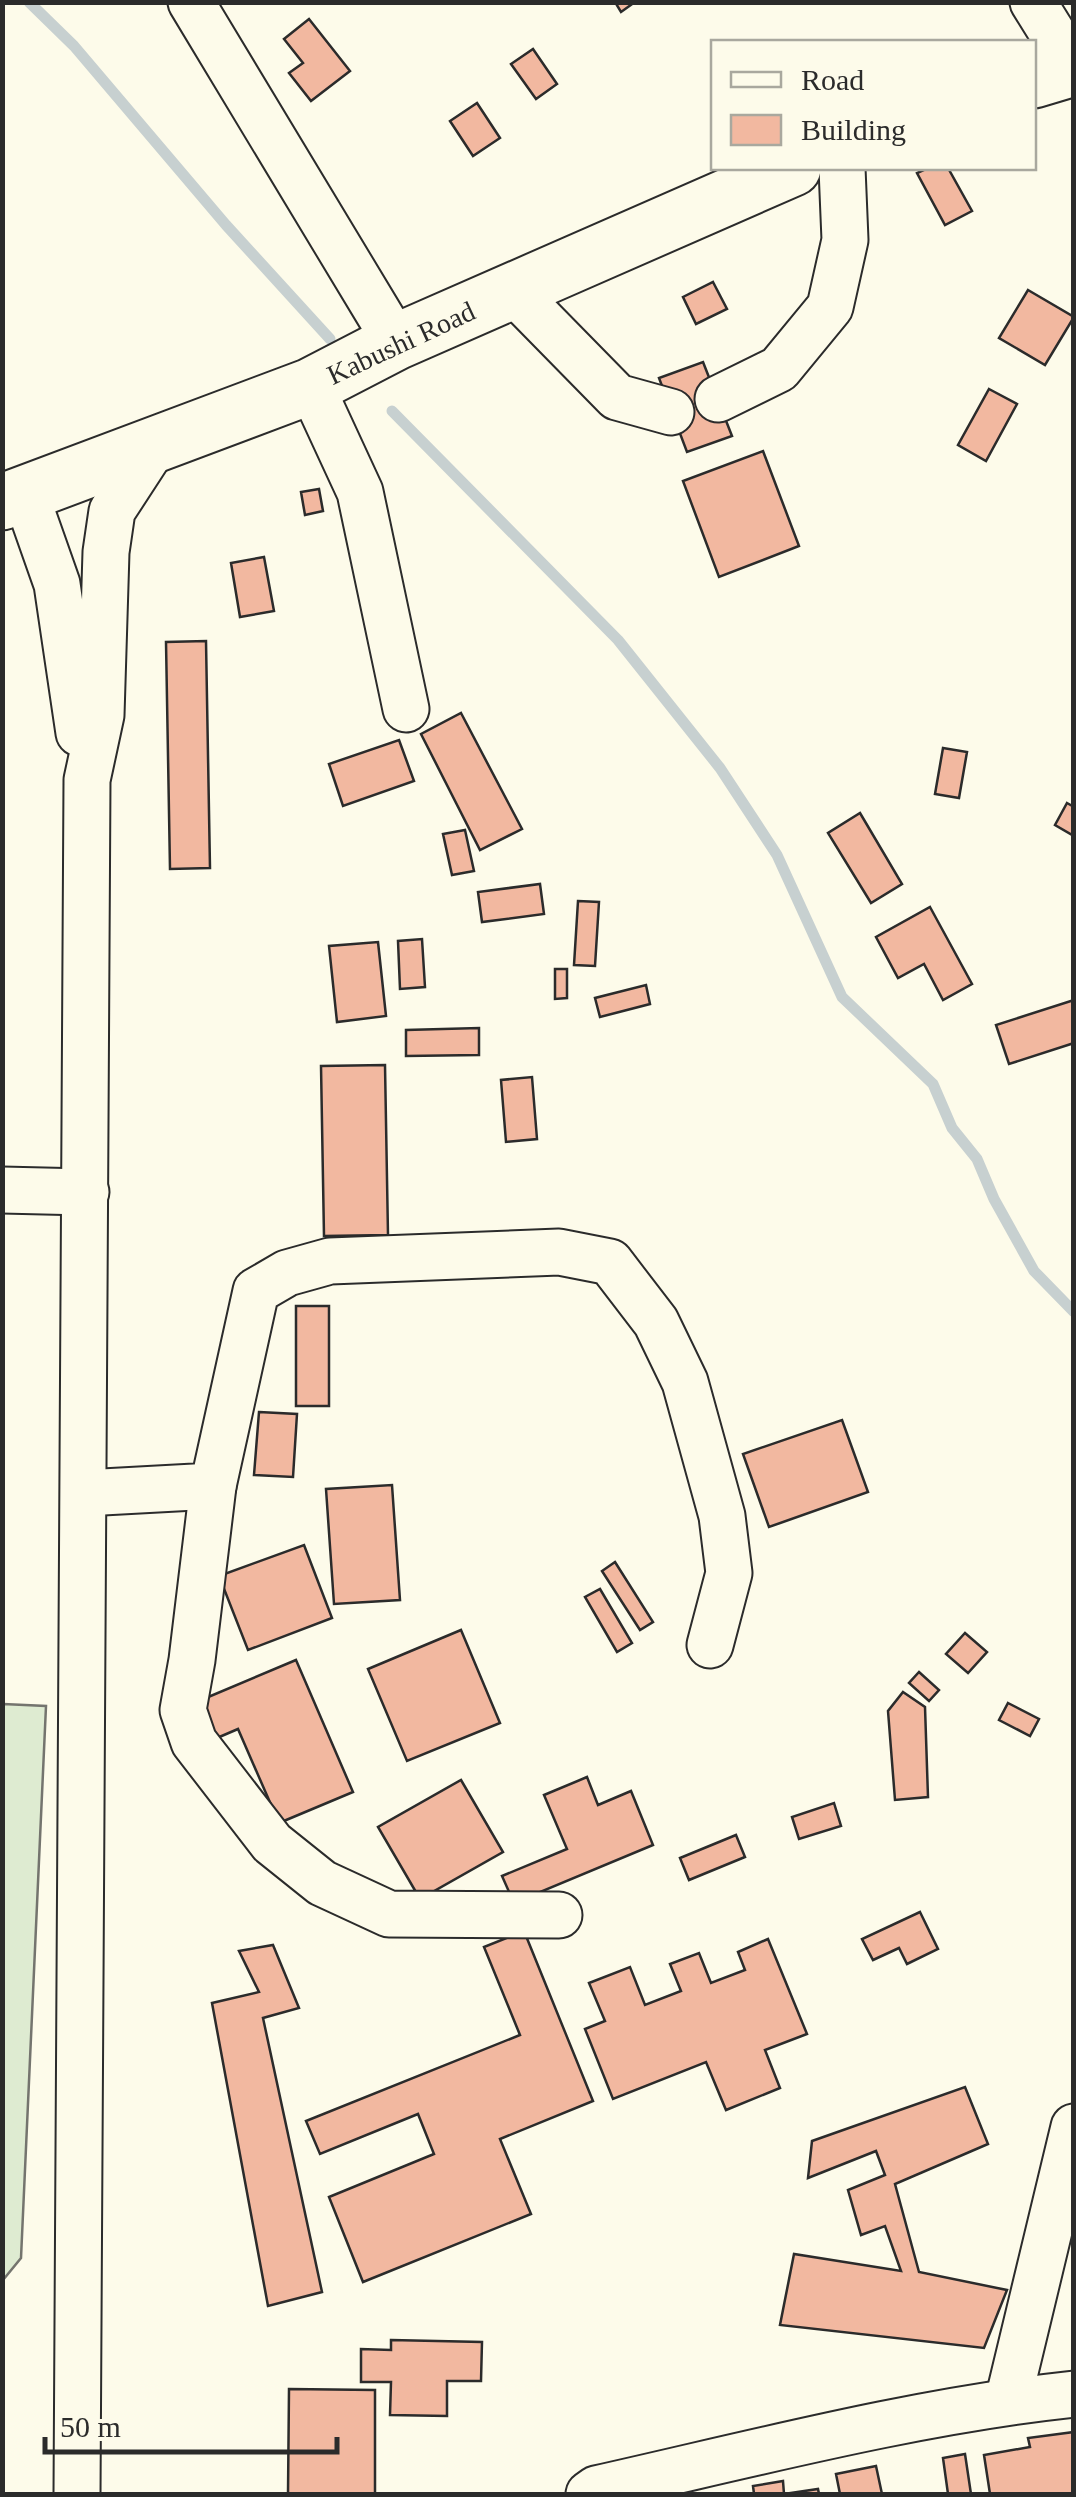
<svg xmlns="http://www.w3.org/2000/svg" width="1076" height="2497" font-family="Georgia,serif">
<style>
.garden{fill:#deebd1;stroke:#74746e;stroke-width:2.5}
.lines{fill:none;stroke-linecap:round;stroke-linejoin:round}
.stream{stroke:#c7d0d0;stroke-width:11}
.building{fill:#f2b8a0;stroke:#2b2b2b;stroke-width:2.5}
.minor-casing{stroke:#2b2b2b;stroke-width:49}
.major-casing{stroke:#2b2b2b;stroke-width:59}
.minor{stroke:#fdfbea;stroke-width:45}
.major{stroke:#fdfbea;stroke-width:55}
.labels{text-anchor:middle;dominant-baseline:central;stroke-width:8;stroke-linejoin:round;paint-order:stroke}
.street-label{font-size:28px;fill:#2b2b2b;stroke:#fdfbea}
</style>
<rect width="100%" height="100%" fill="#fdfbea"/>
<!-- garden -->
<polygon class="garden" points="3,1704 46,1706 21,2258 3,2280"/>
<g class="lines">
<!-- stream -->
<g class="stream">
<polyline points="29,2 74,46 226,225 330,339"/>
<polyline points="392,411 618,640 720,768 777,855 842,997 933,1084 952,1128 977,1159 994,1199 1034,1271 1074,1312"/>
</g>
</g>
<!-- building -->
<g class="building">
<polygon points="615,2 635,2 621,12"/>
<polygon points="309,19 350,71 311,101 289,73 303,63 284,39"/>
<polygon points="533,49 557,84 536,99 511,64"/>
<polygon points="477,103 500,138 473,156 450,121"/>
<polygon points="928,168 948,168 972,211 945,225 917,173"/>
<polygon points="713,282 727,309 696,324 683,297"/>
<polygon points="1028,290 1074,317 1045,365 999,338"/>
<polygon points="703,362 732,436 687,452 659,378"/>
<polygon points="989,389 1017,404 986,461 958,445"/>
<polygon points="763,451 799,546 719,577 683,481"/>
<polygon points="319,489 323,511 305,515 301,492"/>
<polygon points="264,557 274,611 240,617 231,563"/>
<polygon points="206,641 210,868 170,869 166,642"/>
<polygon points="461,713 522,829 480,850 421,734"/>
<polygon points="399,740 414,781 343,806 329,764"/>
<polygon points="943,748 967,752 959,798 935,794"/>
<polygon points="1067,803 1074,807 1074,836 1055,825"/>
<polygon points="860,813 902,884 871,903 828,833"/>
<polygon points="465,830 474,871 452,875 443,834"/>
<polygon points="540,884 544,914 482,922 478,892"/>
<polygon points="578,901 599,902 595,966 574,965"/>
<polygon points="930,907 972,984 943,1000 924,964 898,978 876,937"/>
<polygon points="422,939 425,987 400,989 398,941"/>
<polygon points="378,942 386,1016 337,1022 329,946"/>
<polygon points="555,969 567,969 567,998 555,999"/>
<polygon points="646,985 650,1004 600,1017 595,998"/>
<polygon points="1074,1000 1074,1043 1009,1064 996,1025"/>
<polygon points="479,1028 479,1055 406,1056 406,1030"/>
<polygon points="385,1065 388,1235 324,1236 321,1066"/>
<polygon points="532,1077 537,1139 506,1142 501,1080"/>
<rect x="296" y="1306" width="33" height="100"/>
<polygon points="259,1412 297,1414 293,1477 254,1475"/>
<polygon points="842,1420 868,1492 769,1527 743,1454"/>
<polygon points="392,1485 400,1600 334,1604 326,1489"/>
<polygon points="304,1545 332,1618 248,1650 219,1576"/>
<polygon points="615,1562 653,1622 640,1630 602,1571"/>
<polygon points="600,1589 632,1643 617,1652 585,1597"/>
<polygon points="461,1630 500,1723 407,1761 368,1669"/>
<polygon points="965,1633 987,1652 968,1673 946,1654"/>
<polygon points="296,1660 353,1792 279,1823 238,1729 210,1741 194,1703"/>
<polygon points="919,1672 939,1690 929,1701 909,1683"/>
<polygon points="903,1692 925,1707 928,1797 895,1800 888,1711"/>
<polygon points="1008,1703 1039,1719 1030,1736 999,1720"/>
<polygon points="587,1777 598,1805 631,1791 653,1845 514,1903 502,1876 567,1849 544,1795"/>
<polygon points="461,1780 503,1852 420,1899 378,1827"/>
<polygon points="834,1803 841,1826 799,1839 792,1817"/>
<polygon points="736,1835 745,1857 689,1880 680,1858"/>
<polygon points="920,1912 938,1949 907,1964 899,1948 873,1960 862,1939"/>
<polygon points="524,1931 593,2101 500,2139 531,2214 363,2282 329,2197 434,2154 418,2114 320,2154 306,2121 520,2035 484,1947"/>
<polygon points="768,1939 807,2034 765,2050 780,2088 726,2110 706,2062 613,2099 585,2029 605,2021 589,1983 630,1967 645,2005 681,1991 670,1964 699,1953 711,1983 745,1970 738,1952"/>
<polygon points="273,1945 299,2008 263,2018 322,2292 268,2306 212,2003 259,1992 239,1951"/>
<polygon points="965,2087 988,2144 895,2184 919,2272 1007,2290 984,2348 780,2325 794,2254 901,2271 885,2226 861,2235 848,2190 885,2175 876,2151 808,2178 812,2141"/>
<polygon points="391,2340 482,2342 481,2381 447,2381 447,2416 390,2415 391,2382 361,2382 361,2349 391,2350"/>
<polygon points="289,2389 375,2390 375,2494 288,2494"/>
<polygon points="1074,2432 1074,2494 990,2494 984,2455 1030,2447 1028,2438"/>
<polygon points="965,2454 971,2494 948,2494 943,2458"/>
<polygon points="876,2466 882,2494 840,2494 836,2474"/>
<polygon points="783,2481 784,2494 818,2489 819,2494 754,2494 753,2486"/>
</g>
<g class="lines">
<!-- minor casing -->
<g class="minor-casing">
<g id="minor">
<polyline points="191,2 396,342"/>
<polyline points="1033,2 1074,68"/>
<polyline points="513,291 617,397 671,412"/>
<polyline points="311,386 360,492 406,709"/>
<polyline points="718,399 779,369 830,307 845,240 842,168"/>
<polyline points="25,493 57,584 79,733"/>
<polyline points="2,1190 86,1192"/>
<polyline points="213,1486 192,1660 183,1710 194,1742 272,1843 322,1883 389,1914 559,1915"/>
<polyline points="84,1493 213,1486 256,1291 287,1273 330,1261 559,1252 610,1262 656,1322 685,1382 722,1516 729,1573 710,1645"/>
<polyline points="1008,2401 1074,2127"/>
<polyline points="77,2494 87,780 101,715 106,552 112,511 155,445"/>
<path d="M589,2494l7,-5c156,-35 319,-78 478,-95"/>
</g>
</g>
<!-- major casing -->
<g class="major-casing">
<g id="major">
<polyline points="1034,80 1074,68"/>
<polyline points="2,502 311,386 396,342 793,168"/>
</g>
</g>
<!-- minor -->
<use href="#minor" class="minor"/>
<!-- major -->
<use href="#major" class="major"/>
</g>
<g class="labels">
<!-- street labels -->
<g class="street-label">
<text transform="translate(401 343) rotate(-25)">Kabushi Road</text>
</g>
</g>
<!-- border -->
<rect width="1076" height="2497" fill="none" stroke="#2b2b2b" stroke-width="10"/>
<!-- legend -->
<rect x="711" y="40" width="325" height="130" fill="#fdfbea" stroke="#a9a89e" stroke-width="2.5"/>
<rect x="731" y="72" width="50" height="15" fill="#fdfbea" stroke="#a9a89e" stroke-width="2.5"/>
<text x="801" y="90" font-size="30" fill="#2b2b2b">Road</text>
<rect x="731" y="115" width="50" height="30" fill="#f2b8a0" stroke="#a9a89e" stroke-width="2.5"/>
<text x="801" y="140" font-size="30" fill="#2b2b2b">Building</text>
<!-- scale -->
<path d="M45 2437v15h292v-15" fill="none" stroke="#2b2b2b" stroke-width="5"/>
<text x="60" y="2437" font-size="30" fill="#2b2b2b" stroke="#fdfbea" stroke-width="8" paint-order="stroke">50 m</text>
</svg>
